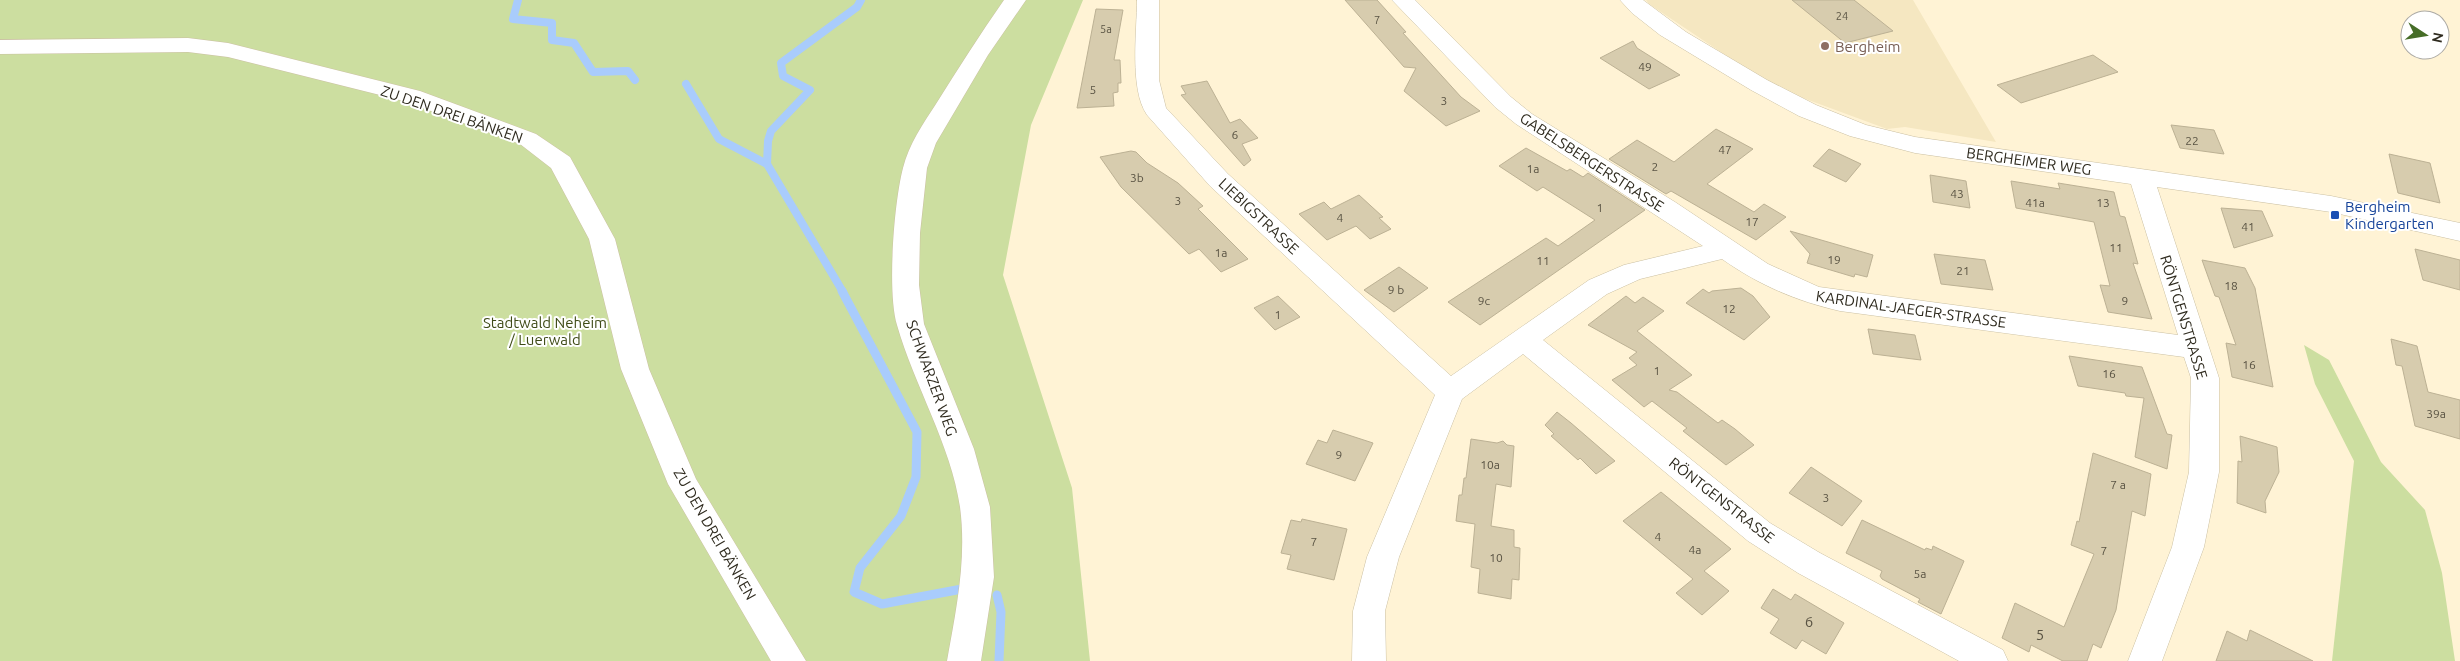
<svg xmlns="http://www.w3.org/2000/svg" width="2460" height="661" font-family="Ubuntu,sans-serif">
<style>
.built{fill:#f5e7c1}
.green{fill:#ccdea0}
.lines{fill:none;stroke-linecap:round;stroke-linejoin:round}
.stream-far1{stroke:#a9ccfc;stroke-width:8}
.stream{stroke:#a9ccfc;stroke-width:9}
.building{fill:#d7ccae;stroke:#bcb194}
.minor-casing{stroke:#cbc0a3;stroke-width:1}
.minor{fill:#fff;fill-rule:evenodd}
.education-dot{fill:#8d6e63;stroke:#fff;stroke-width:2}
.transit-dot{fill:#1a4fb4;stroke:#fff;stroke-width:2}
.labels{text-anchor:middle;dominant-baseline:central;stroke-width:4;stroke-linejoin:round;paint-order:stroke}
.far-number-label{font-size:11px;fill:#595343}
.number-label{font-size:12px;fill:#595343}
.education-label{font-size:15px;fill:#785e54;stroke:#fff;text-anchor:start}
.street-label{font-size:15px;fill:#2f2b1f;stroke:#fff}
.transit-label{font-size:15px;fill:#164399;stroke:#fff;text-anchor:start}
.park-label{font-size:15px;fill:#3f4b17;stroke:#fff}
.near-number-label{font-size:15px;fill:#595343}
</style>
<rect width="100%" height="100%" fill="#fff3d5"/>
<!-- built -->
<polygon class="built" points="1646,0 1913,0 1996,142 1905,127 1887,129 1773,87 1649,4"/>
<!-- green -->
<g class="green">
<polygon points="0,0 1083,0 1031,125 1003,275 1072,488 1090,661 0,661"/>
<polygon points="2304,345 2329,360 2381,462 2425,510 2442,573 2455,661 2332,661 2354,461 2315,384"/>
</g>
<g class="lines">
<!-- stream-far1 -->
<g class="stream-far1">
<polyline points="518,0 513,19 552,23 552,40 574,43 593,72 628,71 635,80"/>
<polyline points="686,84 719,139 767,164"/>
<polyline points="843,292 767,164 768,141 771,131 810,90 783,76 781,63 857,7 861,0"/>
</g>
<!-- stream -->
<g class="stream">
<polyline points="842,291 917,432 916,477 901,516 860,568 854,592 882,604 962,589"/>
<polyline points="997,595 1001,612 999,661"/>
</g>
</g>
<!-- building -->
<g class="building">
<polygon points="1345,0 1377,0 1406,32 1403,33 1461,97 1480,111 1446,126 1404,91 1416,68 1404,67"/>
<polygon points="1792,0 1854,0 1893,31 1845,43"/>
<polygon points="1096,9 1123,10 1114,60 1120,60 1121,83 1118,83 1118,92 1113,93 1114,106 1077,108"/>
<polygon points="1633,41 1637,48 1680,75 1649,89 1600,58"/>
<polygon points="2093,55 2118,72 2021,103 1997,85"/>
<polygon points="1207,81 1230,123 1240,119 1258,138 1242,144 1251,160 1244,166 1181,95 1186,94 1181,86"/>
<polygon points="2171,125 2214,130 2224,154 2180,148"/>
<polygon points="1716,129 1753,149 1707,184 1754,212 1764,204 1786,217 1756,240 1671,191 1666,194 1609,159 1637,140 1674,162"/>
<polygon points="1526,148 1567,171 1570,169 1583,177 1588,173 1645,210 1480,325 1448,302 1546,238 1558,246 1595,220 1543,187 1537,191 1499,166"/>
<polygon points="1829,149 1861,164 1846,182 1813,166"/>
<polygon points="1131,151 1136,152 1147,163 1178,183 1203,206 1198,209 1248,259 1221,272 1199,249 1189,254 1121,187 1100,157"/>
<polygon points="2389,154 2430,163 2440,203 2398,193"/>
<polygon points="1930,175 1966,181 1970,208 1933,202"/>
<polygon points="2011,181 2060,189 2058,183 2114,192 2120,216 2125,217 2138,264 2133,263 2152,319 2108,312 2100,285 2110,286 2094,222 2016,208"/>
<polygon points="1359,195 1383,217 1379,218 1391,229 1370,239 1356,226 1327,240 1299,214 1324,202 1331,209"/>
<polygon points="2221,208 2262,211 2273,236 2234,248"/>
<polygon points="1790,231 1873,255 1867,277 1855,274 1854,277 1807,263 1810,254"/>
<polygon points="2415,249 2460,260 2460,290 2423,280"/>
<polygon points="1934,254 1985,260 1993,290 1941,284"/>
<polygon points="2202,260 2245,268 2255,288 2273,387 2232,377 2226,343 2236,345 2219,297 2215,296"/>
<polygon points="1399,267 1428,288 1394,312 1364,290"/>
<polygon points="1741,288 1753,296 1770,317 1744,340 1686,303 1703,289 1709,293 1712,291"/>
<polygon points="1278,296 1300,317 1275,330 1254,308"/>
<polygon points="1626,296 1635,303 1643,297 1664,311 1637,331 1692,375 1669,390 1677,392 1718,423 1722,420 1735,429 1754,445 1726,465 1683,431 1687,428 1652,401 1644,407 1612,380 1637,365 1629,358 1637,352 1588,325"/>
<polygon points="1868,329 1915,335 1921,360 1873,354"/>
<polygon points="2391,339 2417,346 2428,392 2460,400 2460,439 2415,426 2402,366 2396,365"/>
<polygon points="2069,356 2142,367 2167,434 2172,435 2167,469 2135,457 2144,398 2126,396 2125,393 2078,386"/>
<polygon points="1557,412 1571,423 1615,461 1596,474 1580,458 1578,460 1551,436 1554,434 1545,425"/>
<polygon points="1333,430 1373,443 1355,481 1306,464 1318,440 1327,443"/>
<polygon points="2240,436 2277,447 2279,472 2265,501 2266,513 2237,503 2238,461 2242,462"/>
<polygon points="1471,439 1497,443 1503,441 1507,445 1514,446 1511,487 1496,484 1491,526 1514,530 1514,547 1520,548 1519,580 1512,579 1511,599 1478,593 1480,569 1471,567 1475,524 1456,521 1459,495 1462,495 1464,478 1466,478"/>
<polygon points="2093,453 2151,474 2145,516 2132,511 2116,610 2101,648 2093,644 2087,661 2063,661 2031,645 2029,652 2002,638 2015,603 2064,627 2094,554 2071,545 2077,521 2079,522"/>
<polygon points="1811,467 1862,501 1842,526 1789,493"/>
<polygon points="1661,492 1731,549 1704,571 1729,591 1702,615 1676,593 1693,579 1623,521"/>
<polygon points="1302,519 1347,529 1334,580 1287,569 1291,555 1281,553 1291,520 1301,522"/>
<polygon points="1862,520 1925,550 1926,548 1932,550 1933,546 1964,561 1941,614 1918,602 1920,599 1882,579 1880,576 1882,571 1846,553"/>
<polygon points="1773,589 1791,600 1795,594 1844,623 1826,654 1802,640 1796,649 1770,633 1779,619 1761,608"/>
<polygon points="2250,630 2313,661 2216,661 2227,631 2247,641"/>
</g>
<g class="lines">
<!-- minor casing -->
<g class="minor-casing">
<g id="minor">
<path d="M1004,0h22l-38,55 -52,88 -9,25 -7,65 -1,52 5,39 50,125 16,58 4,70 -13,84h-34c9,-51 20,-101 13,-154 -9,-62 -46,-122 -63,-182 -10,-33 -3,-123 6,-157 6,-24 20,-44 33,-64 22,-35 44,-70 68,-104z"/>
<path d="M1137,0h22v80l7,28 62,66 223,202 138,-96 35,-15 79,-19 -187,-122 -21,-17 -103,-107h23l96,97 21,17 143,88 93,62 51,23 359,48 -47,-151 -216,-31 -65,-17 -51,-20 -48,-26 -91,-55 -28,-22 -12,-13h23l43,32 81,48 49,25 50,20 49,12 416,59 129,27v18l-129,-29 -174,-25 62,191v94l-15,75 -42,114h-34l44,-114 17,-75 2,-94 -7,-21 -344,-46c-44,-10 -81,-26 -118,-52l-82,20 -33,15 -64,46 227,183 50,30 183,97 5,11h-49l-161,-88 -50,-32 -225,-187 -61,45 -63,158 -14,54 1,50h-34l1,-50 14,-54 68,-162 -225,-209 -63,-71c-18,-26 -10,-84 -10,-115z"/>
<polygon points="188,38 228,43 420,91 536,134 570,157 615,239 649,369 696,479 806,661 771,661 668,484 621,369 589,239 551,168 520,144 404,101 228,57 188,52 0,54 0,40"/>
</g>
</g>
<!-- minor -->
<use href="#minor" class="minor"/>
</g>
<!-- markers -->
<circle class="education-dot" cx="1825" cy="46" r="5"/>
<rect class="transit-dot" x="2330" y="210" width="10" height="10" rx="2.5"/>
<g class="labels">
<!-- far-number labels -->
<g class="far-number-label">
<text x="1842" y="16">24</text>
<text x="1377" y="20">7</text>
<text x="1106" y="29">5a</text>
</g>
<!-- number labels -->
<g class="number-label">
<text x="1645" y="66">49</text>
<text x="1093" y="89">5</text>
<text x="1444" y="100">3</text>
<text x="1235" y="134">6</text>
<text x="2192" y="140">22</text>
<text x="1725" y="149">47</text>
<text x="1655" y="166">2</text>
<text x="1533" y="168">1a</text>
<text x="1137" y="177">3b</text>
<text x="1957" y="193">43</text>
<text x="1178" y="200">3</text>
<text x="2035" y="202">41a</text>
<text x="2103" y="202">13</text>
<text x="1600" y="207">1</text>
<text x="1340" y="217">4</text>
<text x="1752" y="221">17</text>
<text x="2248" y="226">41</text>
<text x="2116" y="247">11</text>
<text x="1221" y="252">1a</text>
<text x="1834" y="259">19</text>
<text x="1543" y="260">11</text>
<text x="1963" y="270">21</text>
<text x="2231" y="285">18</text>
<text x="1396" y="289">9 b</text>
<text x="1484" y="300">9c</text>
<text x="2125" y="300">9</text>
<text x="1729" y="308">12</text>
<text x="1278" y="314">1</text>
<text x="2249" y="364">16</text>
<text x="1657" y="370">1</text>
<text x="2109" y="373">16</text>
<text x="2436" y="413">39a</text>
<text x="1339" y="454">9</text>
<text x="1490" y="464">10a</text>
<text x="2118" y="484">7 a</text>
<text x="1826" y="497">3</text>
<text x="1658" y="536">4</text>
<text x="1314" y="541">7</text>
<text x="1695" y="549">4a</text>
<text x="2104" y="550">7</text>
<text x="1496" y="557">10</text>
<text x="1920" y="573">5a</text>
</g>
<!-- education labels -->
<g class="education-label">
<text x="1835" y="46">Bergheim</text>
</g>
<!-- street labels -->
<g class="street-label">
<text transform="translate(452 114) rotate(19)">ZU DEN DREI BÄNKEN</text>
<text transform="translate(2029 161) rotate(8)">BERGHEIMER WEG</text>
<text transform="translate(1592 162) rotate(33)">GABELSBERGERSTRASSE</text>
<text transform="translate(1259 216) rotate(43)">LIEBIGSTRASSE</text>
<text transform="translate(1911 309) rotate(8)">KARDINAL-JAEGER-STRASSE</text>
<text transform="translate(2184 317) rotate(73)">RÖNTGENSTRASSE</text>
<text transform="translate(932 378) rotate(70)">SCHWARZER WEG</text>
<text transform="translate(1722 500) rotate(38)">RÖNTGENSTRASSE</text>
<text transform="translate(715 534) rotate(60)">ZU DEN DREI BÄNKEN</text>
</g>
<!-- transit labels -->
<g class="transit-label">
<text x="2345" y="206">Bergheim<tspan x="2345" dy="17">Kindergarten</tspan></text>
</g>
<!-- park labels -->
<g class="park-label">
<text x="545" y="322">Stadtwald Neheim<tspan x="545" dy="17">/ Luerwald</tspan></text>
</g>
<!-- near-number labels -->
<g class="near-number-label">
<text x="1809" y="621">6</text>
<text x="2040" y="634">5</text>
</g>
</g>
<!-- north arrow -->
<g transform="translate(2425 35) rotate(102)"><circle r="24" fill="#ffffff" stroke="#acaaa5"/>
<path d="M0-4L9 19L0 12L-9 19Z" fill="#466d28"/>
<text y="-8" font-size="14" font-weight="bold" text-anchor="middle" fill="#2f2b1f">N</text>
</g>
</svg>
